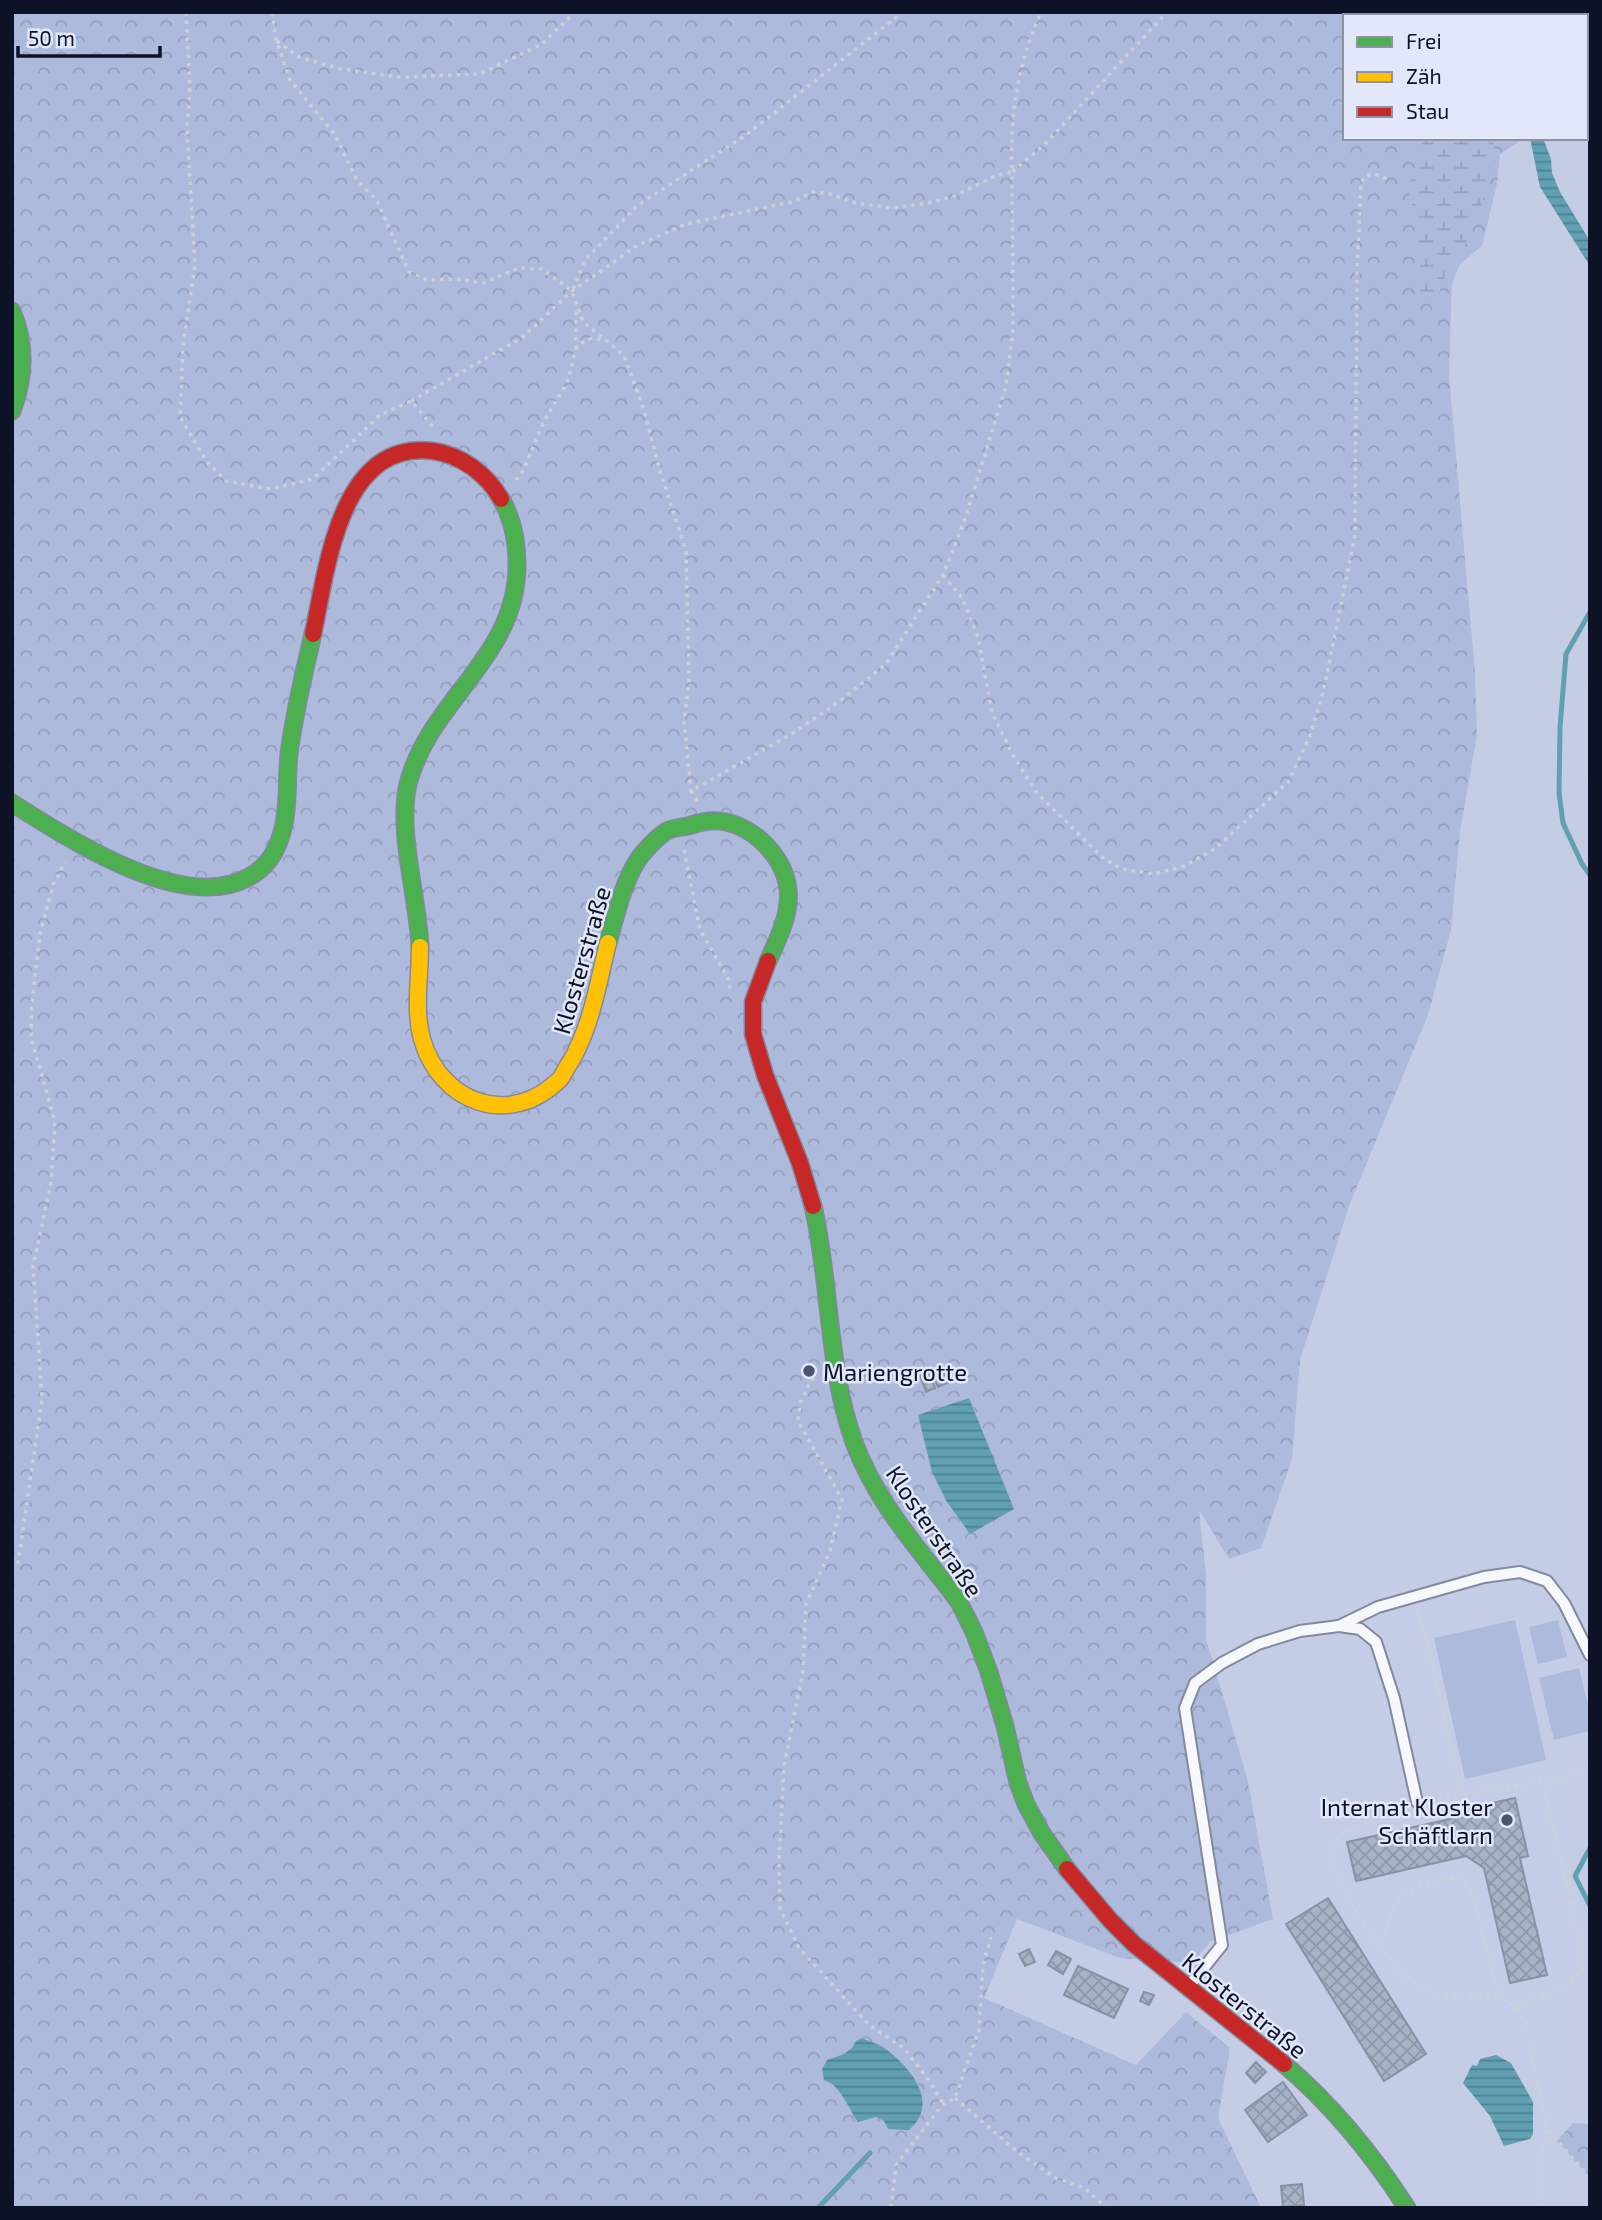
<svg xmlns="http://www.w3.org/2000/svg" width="1602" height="2220" font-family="'Exo 2',sans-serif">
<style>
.forest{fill:url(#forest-crowns)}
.wetland{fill:url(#wetland-marsh)}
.garden{fill:#aebadc}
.water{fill:url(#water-rules)}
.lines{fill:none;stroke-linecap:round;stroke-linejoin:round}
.stream{stroke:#60a0b1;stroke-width:5}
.building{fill:url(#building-cross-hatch);stroke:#8692a5;stroke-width:2}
.lane-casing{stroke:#83899e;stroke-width:14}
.fast-casing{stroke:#83899e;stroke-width:19}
.slow-casing{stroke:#83899e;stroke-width:19}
.jam-casing{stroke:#83899e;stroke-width:19}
.path{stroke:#cdd0d8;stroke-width:3.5;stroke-dasharray:3.5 5;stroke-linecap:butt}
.lane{stroke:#f6f8fb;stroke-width:10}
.fast{stroke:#4caf50;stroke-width:16}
.slow{stroke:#ffc107;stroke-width:16}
.jam{stroke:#c62828;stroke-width:16}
.poi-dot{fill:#4d536a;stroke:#e2e8fa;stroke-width:2.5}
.labels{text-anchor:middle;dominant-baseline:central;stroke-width:5;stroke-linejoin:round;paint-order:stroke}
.street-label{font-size:24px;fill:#0d1227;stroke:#e2e8fa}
.poi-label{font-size:24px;fill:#0d1227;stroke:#e2e8fa;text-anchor:start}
</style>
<defs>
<pattern id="forest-crowns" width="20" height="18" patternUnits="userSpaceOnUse" patternTransform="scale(1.75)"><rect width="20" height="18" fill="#aebadc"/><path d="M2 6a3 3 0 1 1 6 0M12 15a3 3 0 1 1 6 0" fill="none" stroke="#949fbd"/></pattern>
<pattern id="wetland-marsh" width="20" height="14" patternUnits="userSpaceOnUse" patternTransform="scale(1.75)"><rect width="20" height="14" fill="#aebadc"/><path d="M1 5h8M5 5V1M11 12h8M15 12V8" fill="none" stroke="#949fbd"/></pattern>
<pattern id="water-rules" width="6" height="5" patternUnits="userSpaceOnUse" patternTransform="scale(1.75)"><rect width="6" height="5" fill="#60a0b1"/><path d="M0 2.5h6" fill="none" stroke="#4e8190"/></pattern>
<pattern id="building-cross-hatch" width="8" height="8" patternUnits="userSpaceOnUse" patternTransform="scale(1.75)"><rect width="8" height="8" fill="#a6b2c6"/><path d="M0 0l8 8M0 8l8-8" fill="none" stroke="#8e98aa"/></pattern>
</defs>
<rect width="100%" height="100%" fill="#c5cde6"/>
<!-- forest -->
<g class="forest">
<polygon points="12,12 1526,12 1526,16 1345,16 1345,138 1524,138 1500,154 1497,184 1482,246 1460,264 1452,283 1449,375 1475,673 1477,735 1460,832 1451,930 1428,1015 1349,1206 1300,1360 1292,1459 1261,1548 1229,1559 1199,1510 1206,1575 1206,1639 1247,1777 1273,1919 1210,1942 1192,1963 1120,1958 1017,1919 984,1998 1136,2065 1186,2012 1230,2048 1218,2118 1261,2208 12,2208"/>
<polygon points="1536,12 1590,12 1590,97 1586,99 1586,16 1536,16"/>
<polygon points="1573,2123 1590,2124 1590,2178 1557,2141"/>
</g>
<!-- wetland -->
<polygon class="wetland" points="1424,138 1493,138 1494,142 1487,190 1464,247 1449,263 1438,297 1420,295 1420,264 1414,211 1408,191"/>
<!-- garden -->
<g class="garden">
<polygon points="1515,1620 1546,1760 1465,1779 1434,1638"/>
<polygon points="1558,1620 1567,1657 1538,1664 1529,1627"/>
<polygon points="1579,1668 1590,1714 1590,1731 1554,1740 1539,1678"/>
</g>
<!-- water -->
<g class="water">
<polygon points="1530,138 1543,138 1551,159 1552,173 1560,192 1590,241 1590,266 1540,187"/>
<polygon points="969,1398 1014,1509 970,1534 947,1502 932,1472 918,1415"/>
<path d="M862,2038c8,4 18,6 25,12 25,19 53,54 22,80l-21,-1 -4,-8 -8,-4 -18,5c-10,-14 -17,-37 -34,-42l-2,-11 5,-9 17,-6 8,-6 4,-7z"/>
<polygon points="1496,2055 1511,2063 1533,2102 1533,2134 1530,2139 1504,2146 1490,2116 1463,2083 1472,2065 1477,2066 1480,2059"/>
</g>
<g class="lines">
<!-- stream -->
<g class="stream">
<polyline points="1590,612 1566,654 1560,727 1559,793 1563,823 1582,864 1590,875"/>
<polyline points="1590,1848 1575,1876 1590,1906"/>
<polyline points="818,2208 870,2153"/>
</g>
</g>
<!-- building -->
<g class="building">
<polygon points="943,1372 947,1383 938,1387 933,1376"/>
<polygon points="929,1373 935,1388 926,1392 920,1376"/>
<polygon points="1515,1798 1528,1856 1520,1858 1547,1975 1510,1983 1484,1868 1466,1856 1356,1881 1347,1842 1459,1817 1457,1811"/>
<polygon points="1328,1898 1426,2054 1384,2081 1286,1924"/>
<polygon points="1029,1949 1035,1962 1025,1966 1019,1954"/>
<polygon points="1056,1951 1071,1959 1063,1974 1048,1965"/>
<polygon points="1078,1966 1128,1989 1114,2018 1064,1995"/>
<polygon points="1144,1992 1154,1995 1149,2005 1140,2001"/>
<polygon points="1256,2062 1266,2072 1255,2083 1246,2073"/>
<polygon points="1283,2082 1307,2115 1268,2142 1245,2110"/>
<polygon points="1302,2184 1304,2205 1283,2207 1281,2186"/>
</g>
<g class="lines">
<!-- lane casing -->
<g class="lane-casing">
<g id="lane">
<polyline points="1339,1626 1360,1629 1376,1642 1394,1698 1417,1802"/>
<polyline points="1189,1986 1222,1945 1185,1708 1195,1683 1222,1663 1258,1644 1300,1631 1339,1626 1378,1607 1484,1577 1520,1572 1547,1581 1564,1603 1590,1655"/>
</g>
</g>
<!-- fast casing -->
<g class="fast-casing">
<g id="fast">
<path d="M12,311c14,34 13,65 0,100"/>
<path d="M12,803c56,35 169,110 235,75 14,-7 25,-19 31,-34 12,-29 8,-60 11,-90 5,-41 15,-81 24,-120"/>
<path d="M608,943c7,-25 16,-65 32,-86 6,-8 18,-21 27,-26 5,-3 14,-4 21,-5 6,-2 14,-4 21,-5 37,-3 75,32 79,68 3,25 -10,50 -20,72"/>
<path d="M420,947c-2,-50 -23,-116 -12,-163 22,-85 109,-126 109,-219 0,-24 -4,-46 -16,-66"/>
<path d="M813,1206c18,78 14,161 41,236 22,61 67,109 105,160l15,30 15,40 16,54 13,57 8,21 15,28 26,37"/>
<path d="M1284,2064c48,41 89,91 123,144"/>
</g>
</g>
<!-- slow casing -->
<g class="slow-casing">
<path id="slow" d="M420,947c0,30 -6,63 2,92 18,64 88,90 138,40 4,-5 7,-13 11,-18 21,-37 27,-78 37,-118"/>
</g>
<!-- jam casing -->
<g class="jam-casing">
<g id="jam">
<path d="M313,634c14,-64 26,-195 120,-183 28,4 54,23 68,48"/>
<polyline points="768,961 753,1002 753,1034 765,1075 800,1163 813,1206"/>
<polyline points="1067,1869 1110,1920 1134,1944 1284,2064"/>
</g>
</g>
<!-- path -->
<g class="path">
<polyline points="186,12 190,87 187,128 195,265 183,346 180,417 207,462 226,481 271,489 313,479 380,415 411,401 434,428"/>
<polyline points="272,12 276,39 290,80 335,135 357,180 377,201 409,272 427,280 457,279 483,283 519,268 542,269 572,291 583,322 604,339"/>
<polyline points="1496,16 1498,12"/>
<polyline points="277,41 299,57 337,68 398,77 480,74 542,44 575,12"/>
<polyline points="573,289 585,260 638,205 746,135 903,12"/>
<polyline points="576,349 576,311"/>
<path d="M411,401l112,-64 49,-46 66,-46 48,-21 105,-22 23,-10 17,2 20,8 41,6 41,-6 21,-6 41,-20 17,-4c-2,-59 5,-106 29,-160"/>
<polyline points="516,480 524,469 544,421 567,383 576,349 584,341 593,338 607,341 624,356 642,404 661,474 686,551 689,681 684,721 691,791"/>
<polyline points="943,575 962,598 978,637 992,713 1014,757 1037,793 1102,857 1121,869 1154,874 1184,866 1216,848 1289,781 1311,733 1324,689 1355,535 1357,273 1361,184 1365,176 1375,174 1390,180"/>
<path d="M1590,666c-4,41 -10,82 0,123"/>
<polyline points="697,801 691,791 793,733 840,701 885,665 943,575 965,519 1006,386 1013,329 1012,172 1046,143 1167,12"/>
<polyline points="684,850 700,930 729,980 730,991"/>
<polyline points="813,1377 800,1403 798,1421 842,1499 830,1551 806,1604 803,1671 784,1766 779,1864 780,1908 799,1948 869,2025 905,2049 930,2082 943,2104"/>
<polyline points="18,1564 42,1399 33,1266 51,1183 55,1122 31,1037 32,1003 40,934 53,885 65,862"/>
<polyline points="1416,1610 1426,1636 1461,1795"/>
<polyline points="1430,1800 1563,1778 1590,1764"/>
<polyline points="1406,1807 1340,1834 1333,1850 1334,1868 1364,1927 1401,1974 1436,1992 1461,1999 1498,1997 1515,2006 1526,2024 1547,2129 1590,2178"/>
<path d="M1383,1950c3,-52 27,-70 78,-72l12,16 25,103"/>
<polyline points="1516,2006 1563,1990 1581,1973 1582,1953 1543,1781"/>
<polyline points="955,2098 1014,2149 1055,2178 1085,2188 1106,2208"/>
<polyline points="891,2208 896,2165 943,2104 955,2098 979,2030 983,1964 991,1937"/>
<polyline points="1542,2208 1541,2150 1547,2129"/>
</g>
<!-- lane -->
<use href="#lane" class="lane"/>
<!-- fast -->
<use href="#fast" class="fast"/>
<!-- slow -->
<use href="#slow" class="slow"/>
<!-- jam -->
<use href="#jam" class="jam"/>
</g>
<!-- markers -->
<g class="poi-dot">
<circle cx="809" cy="1371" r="7"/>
<circle cx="1507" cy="1820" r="7"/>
</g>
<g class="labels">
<!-- street labels -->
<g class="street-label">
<text transform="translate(581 960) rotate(-74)">Klosterstraße</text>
<text transform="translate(935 1531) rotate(56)">Klosterstraße</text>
<text transform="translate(1245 2005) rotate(39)">Klosterstraße</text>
</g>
<!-- poi labels -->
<g class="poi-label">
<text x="823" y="1371">Mariengrotte</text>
<text x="1493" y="1806" text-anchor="end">Internat Kloster<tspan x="1493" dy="28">Schäftlarn</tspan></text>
</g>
</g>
<!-- border -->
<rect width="1602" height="2220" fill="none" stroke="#0d1227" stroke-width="28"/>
<!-- legend -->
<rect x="1343" y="14" width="245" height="126" fill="#e2e8fa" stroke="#8d92a6" stroke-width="2"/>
<rect x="1357" y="37" width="35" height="10" fill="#4caf50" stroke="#8d92a6" stroke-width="2"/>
<text x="1406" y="49" font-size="21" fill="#0d1227">Frei</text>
<rect x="1357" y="72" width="35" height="10" fill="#ffc107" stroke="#8d92a6" stroke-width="2"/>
<text x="1406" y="84" font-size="21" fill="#0d1227">Zäh</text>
<rect x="1357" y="107" width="35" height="10" fill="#c62828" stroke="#8d92a6" stroke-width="2"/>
<text x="1406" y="119" font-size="21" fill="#0d1227">Stau</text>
<!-- scale -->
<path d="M18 46v10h142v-10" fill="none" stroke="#0d1227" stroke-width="3.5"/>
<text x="28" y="46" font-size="21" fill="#0d1227" stroke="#e2e8fa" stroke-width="5" paint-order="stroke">50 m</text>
</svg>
